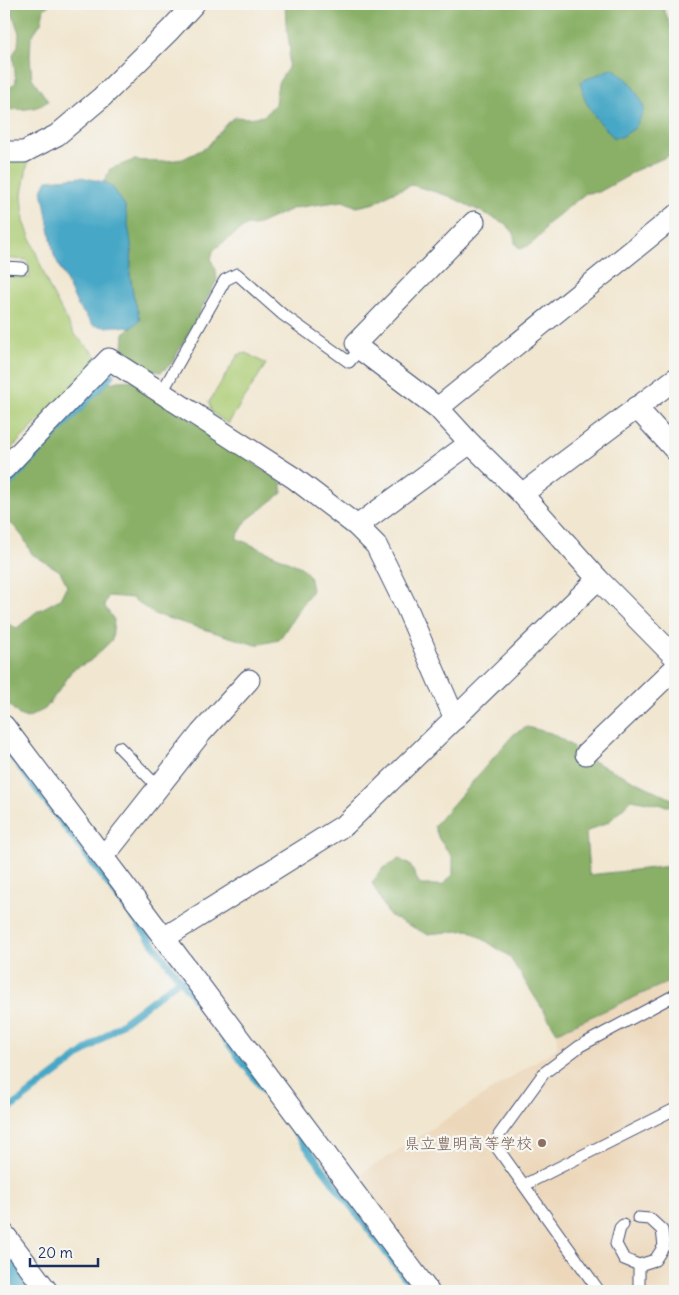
<svg xmlns="http://www.w3.org/2000/svg" width="679" height="1295" font-family="Delius,'Klee One',sans-serif">
<style>
.built{fill:#ecd7ba}
.green{fill:#accc74;stroke:#647e69}
.forest{fill:#89b066;stroke:#527062}
.water{fill:#47a7c6;stroke:#316b92}
.lines{fill:none;stroke-linecap:round;stroke-linejoin:round}
.stream{stroke:#47a7c6;stroke-width:7}
.river{stroke:#47a7c6;stroke-width:41}
.lane-casing{stroke:#3b4a6f;stroke-width:13}
.street-casing{stroke:#3b4a6f;stroke-width:23}
.lane{stroke:#fff;stroke-width:11}
.street{stroke:#fff;stroke-width:21}
.education-dot{fill:#8d6e63;stroke:#f6f6f2;stroke-width:2}
.labels{text-anchor:middle;dominant-baseline:central;stroke-width:4.5;stroke-linejoin:round;paint-order:stroke}
.education-label{font-size:16px;fill:#785e54;stroke:#f6f6f2;text-anchor:end}
</style>
<rect width="100%" height="100%" fill="#f6f6f2"/>
<filter id="ink" filterUnits="userSpaceOnUse"><feTurbulence type="fractalNoise" baseFrequency=".02" numOctaves="2"/><feDisplacementMap in="SourceGraphic" scale="10" xChannelSelector="R" yChannelSelector="G"/><feConvolveMatrix kernelMatrix="1 2 1 2 8 2 1 2 1" color-interpolation-filters="sRGB"/></filter>
<filter id="wash" filterUnits="userSpaceOnUse"><feTurbulence type="fractalNoise" baseFrequency=".0096" numOctaves="4" result="noise"/><feDisplacementMap in="SourceGraphic" scale="20" xChannelSelector="R" yChannelSelector="G"/><feGaussianBlur stdDeviation="1.12" result="paint"/><feColorMatrix in="noise" values="0 0 0 0 0 0 0 0 0 0 0 0 0 0 0 0 0 1.4 0 .05"/><feComposite in="paint" operator="in"/></filter>
<g filter="url(#wash)">
<rect width="100%" height="100%" fill="#f1e6cf"/>
<!-- built -->
<polygon class="built" points="675,979 675,1291 438,1291 353,1179 557,1048 557,1032"/>
<!-- green -->
<g class="green">
<polygon points="29,156 22,194 24,221 49,287 74,334 97,356 97,363 4,456 4,276 30,278 27,260 4,258 4,159"/>
<polygon points="246,353 266,364 228,424 211,412 209,402 238,355"/>
</g>
<!-- forest -->
<g class="forest">
<path d="M9,4h41l-6,5 -3,14 -10,14 -1,20 2,21 16,23c-11,10 -30,8 -44,9v-17l12,-11 -3,-27 5,-9 1,-13z"/>
<path d="M285,4h377l13,33v116l-43,19 -4,4 -29,16 -13,1 -40,32c-3,11 -15,21 -26,24l-5,-6 -1,-10 -8,-9 -57,-28 -37,-11 -21,8 -16,10 -18,4 -14,-6 -49,7 -40,18 -7,-1 -30,22 -4,4 -2,9 5,10 1,10 -45,83 -11,9 -16,-3 -22,-21 1,-15 16,-13 -7,-26 -3,-19 2,-26 -28,-67 6,-13 24,-9 26,2 23,-3 24,-12 20,-24 8,-6 13,1 16,-2 11,-12 3,-21 10,-15 2,-20 -4,-25z"/>
<polygon points="135,380 282,483 282,493 247,520 236,538 301,567 309,575 312,590 279,640 256,645 154,614 132,598 108,596 104,605 114,620 112,640 90,661 72,670 63,685 45,709 27,718 19,715 4,700 4,622 17,628 36,612 60,599 67,585 60,571 32,554 23,537 13,525 6,521 4,522 4,494 108,383 119,381"/>
<polygon points="527,727 551,733 572,746 576,753 674,800 675,805 667,806 632,799 610,821 586,832 589,875 671,866 675,862 675,979 557,1032 509,956 469,930 427,934 404,923 389,915 372,883 382,869 399,859 410,865 420,885 442,885 453,875 453,858 439,839 434,826 514,734"/>
</g>
<!-- water -->
<g class="water">
<polygon points="613,68 630,82 642,102 644,110 635,128 621,137 613,137 596,118 585,100 580,82"/>
<polygon points="81,177 104,182 113,188 125,206 132,249 130,275 133,294 140,320 131,328 118,326 105,327 93,325 78,306 54,255 42,190 47,180"/>
</g>
<g class="lines">
<!-- stream -->
<g class="stream">
<polyline points="4,489 111,375"/>
<polyline points="4,746 415,1291"/>
<polyline points="4,1113 179,980"/>
</g>
<!-- river -->
<polyline class="river" points="4,1263 25,1291"/>
</g>
</g>
<g filter="url(#ink)">
<g class="lines">
<!-- lane casing -->
<g class="lane-casing">
<g id="lane">
<polyline points="4,267 22,268"/>
<polyline points="162,392 225,280 237,274 282,314 349,362 360,349"/>
<polyline points="119,747 158,787"/>
<polyline points="524,1185 675,1109"/>
<polyline points="623,1225 620,1228 616,1244 624,1259 639,1265 655,1260 664,1246 662,1230 650,1219 638,1218"/>
<polyline points="599,1291 498,1149 499,1135 544,1073 580,1046 675,995"/>
<polyline points="639,1291 639,1265"/>
</g>
</g>
<!-- street casing -->
<g class="street-casing">
<g id="street">
<polyline points="4,152 24,152 57,135 102,97 170,30 194,4"/>
<polyline points="474,222 356,343 360,349 438,408 470,443 522,494 598,579 675,657"/>
<polyline points="636,407 675,450"/>
<polyline points="438,408 675,216"/>
<polyline points="4,469 109,359 294,478 357,526 376,545 406,606 455,719"/>
<polyline points="522,494 675,379"/>
<polyline points="357,526 470,443"/>
<polyline points="4,726 164,938 428,1291"/>
<polyline points="586,754 675,668"/>
<polyline points="102,855 112,846 201,733 249,680"/>
<polyline points="164,938 346,824 598,579"/>
<polyline points="4,1234 47,1291"/>
</g>
</g>
<!-- lane -->
<use href="#lane" class="lane"/>
<!-- street -->
<use href="#street" class="street"/>
</g>
</g>
<!-- markers -->
<circle class="education-dot" cx="542" cy="1143" r="5"/>
<g class="labels">
<!-- education labels -->
<g class="education-label">
<text x="532" y="1143">県立豊明高等学校</text>
</g>
</g>
<!-- margin -->
<rect width="679" height="1295" fill="none" stroke="#f6f6f2" stroke-width="20"/>
<!-- scale -->
<path d="M30 1258v8h68v-8" fill="none" stroke="#1b2f5e" stroke-width="2.5"/>
<text x="38" y="1258" font-size="15" fill="#1b2f5e" stroke="#f6f6f2" stroke-width="4" paint-order="stroke">20 m</text>
</svg>
